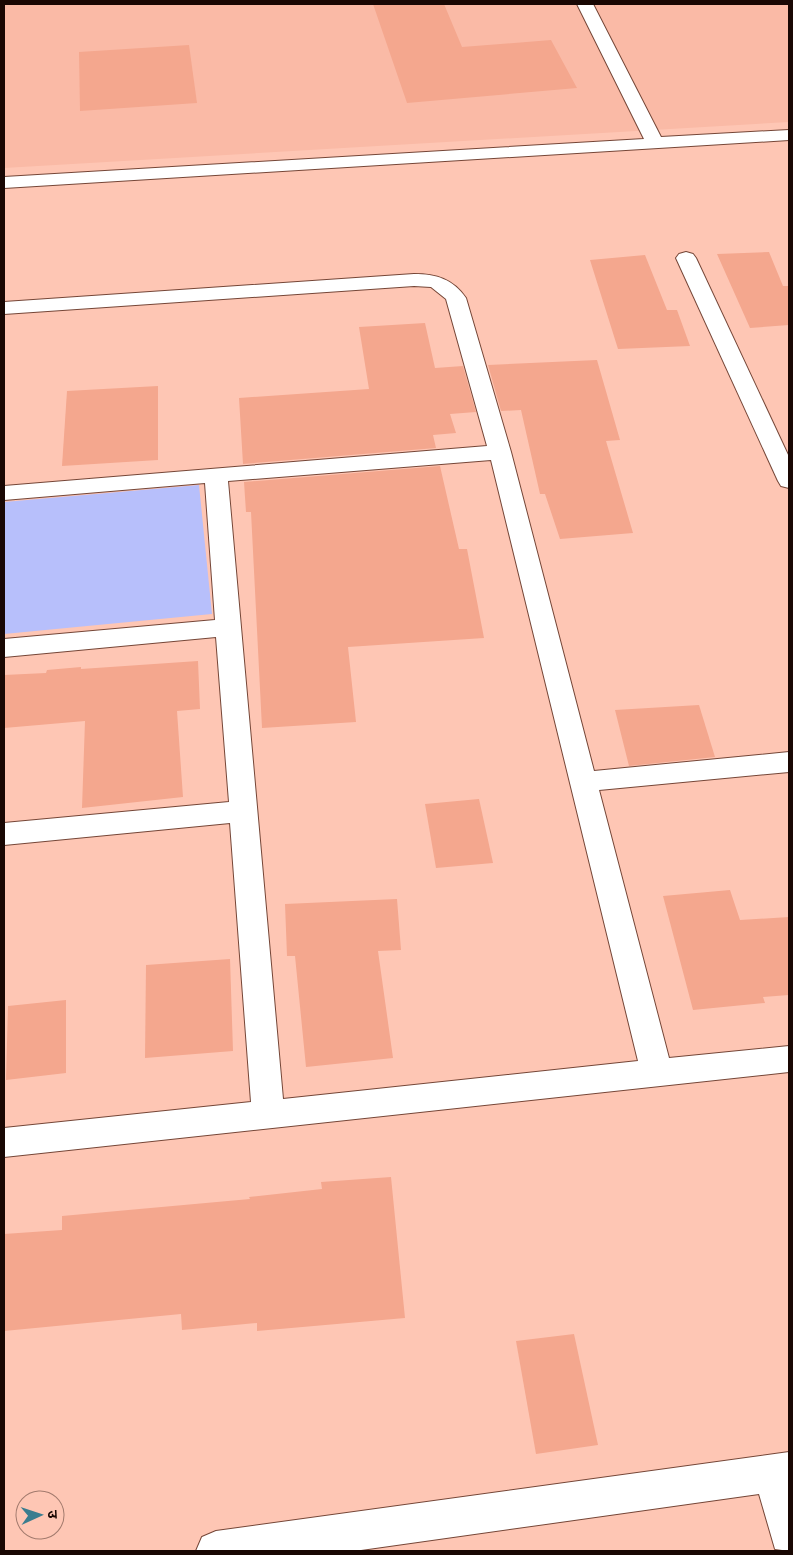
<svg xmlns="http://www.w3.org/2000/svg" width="793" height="1555" font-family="'Space Grotesk','Noto Sans Devanagari',sans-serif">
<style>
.built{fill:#fabaa6}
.green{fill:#b7bffb}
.building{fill:#f4a78e}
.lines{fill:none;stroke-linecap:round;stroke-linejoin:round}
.minor-casing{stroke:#754637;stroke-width:2}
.minor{fill:#fff;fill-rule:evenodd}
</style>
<rect width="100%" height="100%" fill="#fec6b4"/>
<!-- built -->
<polygon class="built" points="4,4 789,4 789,122 4,168"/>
<!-- green -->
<polygon class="green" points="199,485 212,614 4,634 4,502"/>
<!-- building -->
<g class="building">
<polygon points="373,4 444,4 462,47 551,40 577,88 407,103"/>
<polygon points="189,45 197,103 80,111 79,52"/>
<polygon points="769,252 783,286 789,286 789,325 750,328 717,254"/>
<polygon points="645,255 667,310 677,310 690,346 618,349 590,260"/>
<polygon points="425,323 435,368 463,366 476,412 450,414 456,433 433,435 436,448 243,464 239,398 369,389 359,327"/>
<polygon points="597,360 620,440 606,441 633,533 560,539 545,494 540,494 521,410 501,411 488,365"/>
<polygon points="158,386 158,460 62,466 67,391"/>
<polygon points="440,466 459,549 467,549 484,638 348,647 356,722 262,728 251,512 246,512 244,482"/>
<polygon points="198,661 200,709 177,711 183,797 82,808 85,721 4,728 4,675 46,673 47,670 81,667 81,669"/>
<polygon points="699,705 715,757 629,766 615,710"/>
<polygon points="479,799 493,863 436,868 425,804"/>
<polygon points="730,890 740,920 789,917 789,995 763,997 765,1003 693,1010 663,896"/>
<polygon points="397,899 401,950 378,951 393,1058 306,1067 295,956 287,956 285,904"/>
<polygon points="230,959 233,1051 145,1058 146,965"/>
<polygon points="66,1000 66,1073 6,1080 8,1006"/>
<polygon points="391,1177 405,1318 257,1331 257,1323 182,1330 181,1314 4,1331 4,1234 62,1230 62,1216 250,1199 249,1197 322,1189 321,1182"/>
<polygon points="574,1334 598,1445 536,1454 516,1341"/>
</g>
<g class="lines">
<!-- minor casing -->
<g class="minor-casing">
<g id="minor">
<polygon points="577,4 593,4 661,137 789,130 789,140 4,188 4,177 644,139"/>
<polygon points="686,252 693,254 696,258 789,457 789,488 781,486 778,481 676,258 679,254"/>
<path d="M414,274c22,0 39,5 52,24l45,154 83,319 195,-19v20l-190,18 70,268 120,-12v26l-785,85v-29l247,-26 -21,-279 -226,22v-22l225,-21 -13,-165 -212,20v-18l211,-19 -10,-137 -201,17v-14l483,-40 -41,-147 -15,-12 -17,-1 -410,28v-12zM491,460l147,601 -355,38 -55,-618z"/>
<polygon points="789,1452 789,1551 775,1549 759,1494 354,1551 196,1551 202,1537 216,1531"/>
</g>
</g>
<!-- minor -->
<use href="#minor" class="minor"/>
</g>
<!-- border -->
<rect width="793" height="1555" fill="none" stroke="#190703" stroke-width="10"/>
<!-- north arrow -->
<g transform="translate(40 1515) rotate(87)"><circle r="24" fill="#fec6b4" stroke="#a27a6d"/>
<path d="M0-4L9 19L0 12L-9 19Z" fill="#3b7d8f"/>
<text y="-8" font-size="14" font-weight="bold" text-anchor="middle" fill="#190703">उ</text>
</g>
</svg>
